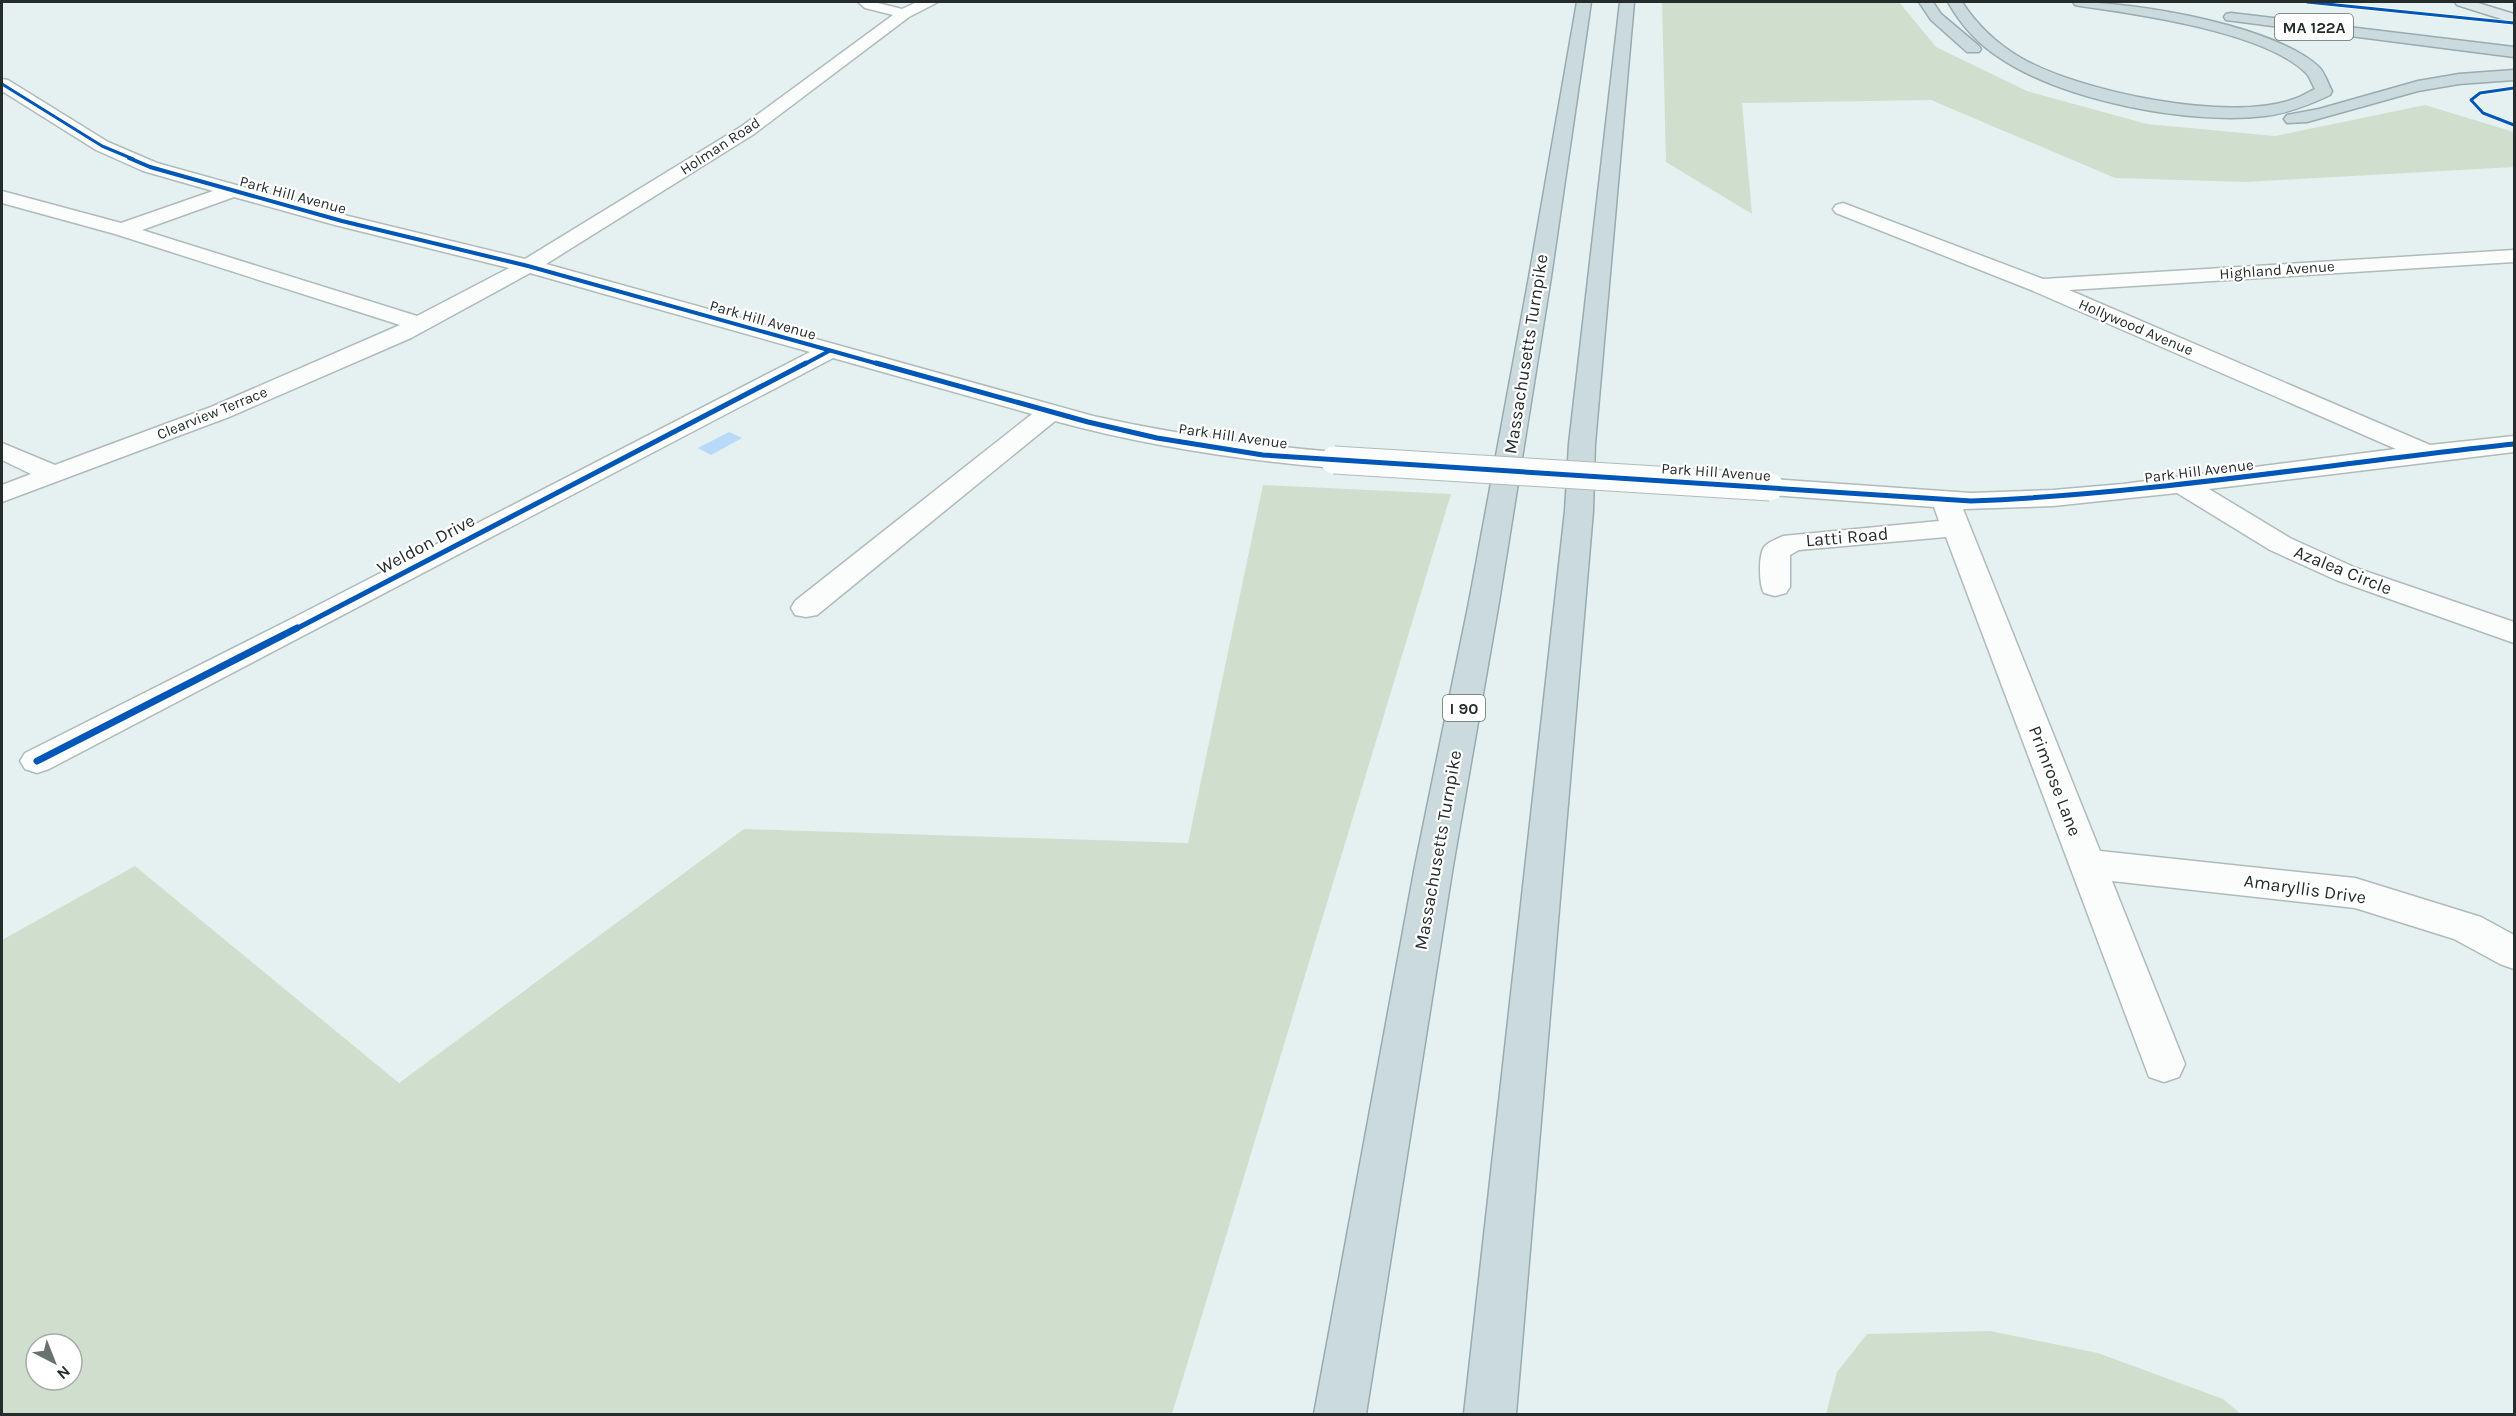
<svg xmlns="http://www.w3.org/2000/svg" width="2516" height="1416" font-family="Karla,sans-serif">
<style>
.green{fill:#d0dfcd;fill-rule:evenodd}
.water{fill:#b6daf7}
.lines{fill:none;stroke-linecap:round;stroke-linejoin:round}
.minor-casing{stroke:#b0bab9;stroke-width:3}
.major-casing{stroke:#98abae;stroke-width:3}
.highway-casing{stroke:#98abae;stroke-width:3}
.minor{fill:#fbfdfd;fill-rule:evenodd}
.major{fill:#dee8ea;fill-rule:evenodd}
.highway{fill:#cbdadd;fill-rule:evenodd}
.minor-bridge-casing{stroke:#b0bab9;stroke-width:29;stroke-linecap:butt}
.minor-bridge{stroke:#fbfdfd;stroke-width:27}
.cycleway-far3-casing{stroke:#fff;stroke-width:4.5}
.cycleway-far2-casing{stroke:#fff;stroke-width:6}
.cycleway-far1-casing{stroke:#fff;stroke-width:8}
.cycleway-casing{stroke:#fff;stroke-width:10}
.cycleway-far3{stroke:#0057b8;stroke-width:3}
.cycleway-far2{stroke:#0057b8;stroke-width:4}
.cycleway-far1{stroke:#0057b8;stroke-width:5}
.cycleway{stroke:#0057b8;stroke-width:7}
.labels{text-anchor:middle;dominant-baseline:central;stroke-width:4.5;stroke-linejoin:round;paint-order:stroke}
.far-street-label{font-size:15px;fill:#242d2c;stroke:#fff}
.shield{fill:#fff;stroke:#666c6b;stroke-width:1.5}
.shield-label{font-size:16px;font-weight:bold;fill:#242d2c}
.street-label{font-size:18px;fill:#242d2c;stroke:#fff}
</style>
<rect width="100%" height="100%" fill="#e4f1f0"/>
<!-- green -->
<g class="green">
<polygon points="1662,2 1899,2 1936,47 2027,91 2147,124 2275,136 2425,105 2514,132 2514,167 2245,182 2115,178 1931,100 1742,103 1752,214 1666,162"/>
<path d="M1263,485l188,9 -279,920h-1170v-474l133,-74 264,217 345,-254 444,14zM36,1344h36v36h-36z"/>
<polygon points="1990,1331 2098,1353 2223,1399 2241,1414 1826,1414 1837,1372 1867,1334"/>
</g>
<!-- water -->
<polygon class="water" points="729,432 742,438 711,455 698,448"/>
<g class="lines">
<!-- minor casing -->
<g class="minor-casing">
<g id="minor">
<path d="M858,2h16l28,7 15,-7h21l-29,15 -155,117 -208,130 547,152c80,18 159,29 241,36l9,2 4,6 -4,6 -9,2c-95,-8 -187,-22 -279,-47l-238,194 -11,2 -11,-2 -4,-7 4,-7 237,-187 -199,-56 -784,411 -12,4 -12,-4 -5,-8 5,-8 270,-136 515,-265 -280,-79 -119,65 -182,79 -227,85v-17l29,-11 -29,-14v-17l53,22 156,-58 189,-82 -285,-91 -113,-31v-12l119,32 92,-32 -70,-20 -47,-21 -94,-59v-12l6,1 100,62 49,21 191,53 177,43 217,-133 151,-111 -28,-7zM234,197l101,28 174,43 -92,48 -275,-86z"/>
<path d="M1843,203l200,76 471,-29v12l-445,28 361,155 84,-9v16l-305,37 81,49 66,30 158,54v21l-178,-63 -66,-30 -93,-57 -124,13 -90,3 137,342 255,27 126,39 33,18v34l-14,-5 -46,-25 -99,-31 -243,-27 73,183 -6,13 -15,5 -15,-5 -203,-540 -147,13 -9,5v32l-4,6 -11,3 -11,-3c-5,-7 -6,-40 1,-47 5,-5 12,-7 18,-10l156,-15 -5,-14 -164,-12 -10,-2 -4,-6 4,-6 10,-2 201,14 82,-3 70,-6 273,-35 -365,-159 -195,-77 -3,-4 3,-4z"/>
</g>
</g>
<!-- major casing -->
<g class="major-casing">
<polygon id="major" points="2455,2 2475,2 2514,14 2514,23 2457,5"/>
</g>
<!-- highway casing -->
<g class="highway-casing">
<g id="highway">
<polygon points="1577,2 1591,2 1551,277 1499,602 1453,866 1366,1414 1314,1414 1415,866 1469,602 1529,277"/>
<polygon points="1620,2 1634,2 1595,444 1593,511 1516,1414 1464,1414 1565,511 1569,444"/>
<polygon points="1919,2 1933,2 1941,14 1979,46 1981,49 1979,52 1967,52 1931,20"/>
<path d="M1948,2h14c15,23 35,42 59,56 59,34 209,65 273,41 7,-2 14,-7 21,-10 -3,-5 -5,-12 -9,-16 -41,-41 -168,-59 -226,-67l-5,-1 -2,-3c62,0 200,23 246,65 6,6 9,17 13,24l-2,4c-21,10 -41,18 -65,21 -76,9 -201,-15 -265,-58 -22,-14 -39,-33 -52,-56z"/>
<polygon points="2231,13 2514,47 2514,57 2226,20 2224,17 2226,14"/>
<polygon points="2514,70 2514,80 2459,84 2418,91 2307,122 2287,123 2284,119 2287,115 2319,109 2418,81 2459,74"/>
</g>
</g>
<!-- minor -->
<use href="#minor" class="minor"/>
<!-- major -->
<use href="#major" class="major"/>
<!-- highway -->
<use href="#highway" class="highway"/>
<!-- minor-bridge casing -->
<g class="minor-bridge-casing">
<polyline id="minor-bridge" points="1334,460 1770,487"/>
</g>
<!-- minor-bridge -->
<use href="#minor-bridge" class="minor-bridge"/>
<!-- cycleway-far3 casing -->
<g class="cycleway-far3-casing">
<g id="cycleway-far3">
<polyline points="2307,2 2514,23"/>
<polyline points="2,84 102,146 133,159"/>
<polyline points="2514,88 2480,93 2471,100 2483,113 2514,125"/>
</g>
</g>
<!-- cycleway-far2 casing -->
<g class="cycleway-far2-casing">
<g id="cycleway-far2">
<polyline points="129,158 150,167 342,221 528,266 882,365"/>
<polyline points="803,365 829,351"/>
</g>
</g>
<!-- cycleway-far1 casing -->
<g class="cycleway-far1-casing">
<g id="cycleway-far1">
<path d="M876,363l212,59 69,16 106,17 708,46c182,-7 362,-38 543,-57"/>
<polyline points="294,630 806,363"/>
</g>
</g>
<!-- cycleway casing -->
<g class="cycleway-casing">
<polyline id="cycleway" points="37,761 297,628"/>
</g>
<!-- cycleway-far3 -->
<use href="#cycleway-far3" class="cycleway-far3"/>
<!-- cycleway-far2 -->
<use href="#cycleway-far2" class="cycleway-far2"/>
<!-- cycleway-far1 -->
<use href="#cycleway-far1" class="cycleway-far1"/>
<!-- cycleway -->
<use href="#cycleway" class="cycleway"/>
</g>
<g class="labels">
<!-- far-street labels -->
<g class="far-street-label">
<text transform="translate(720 146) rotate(-33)">Holman Road</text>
<text transform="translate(293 195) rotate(15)">Park Hill Avenue</text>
<text transform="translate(2277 270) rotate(-4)">Highland Avenue</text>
<text transform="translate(763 320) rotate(16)">Park Hill Avenue</text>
<text transform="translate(2136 327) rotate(23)">Hollywood Avenue</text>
<text transform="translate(212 413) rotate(-22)">Clearview Terrace</text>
<text transform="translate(1233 436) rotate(8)">Park Hill Avenue</text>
<text transform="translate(2199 471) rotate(-7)">Park Hill Avenue</text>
<text transform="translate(1716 472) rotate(4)">Park Hill Avenue</text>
</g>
<!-- shield labels -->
<g class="shield">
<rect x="2275" y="14" width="78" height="26" rx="4.5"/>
<rect x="1443" y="695" width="42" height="26" rx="4.5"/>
</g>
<g class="shield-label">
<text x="2314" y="27">MA 122A</text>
<text x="1464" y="708">I 90</text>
</g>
<!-- street labels -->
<g class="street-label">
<text transform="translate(1526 354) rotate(-81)">Massachusetts Turnpike</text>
<text transform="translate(1847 537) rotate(-5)">Latti Road</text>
<text transform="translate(426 544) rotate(-28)">Weldon Drive</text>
<text transform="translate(2343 570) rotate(22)">Azalea Circle</text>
<text transform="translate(2055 781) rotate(69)">Primrose Lane</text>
<text transform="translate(1438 850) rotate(-80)">Massachusetts Turnpike</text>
<text transform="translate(2305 889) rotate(8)">Amaryllis Drive</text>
</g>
</g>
<!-- border -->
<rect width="2516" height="1416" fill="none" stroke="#242d2c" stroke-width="6"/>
<!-- north arrow -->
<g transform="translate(54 1362) rotate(138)"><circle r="28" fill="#ffffff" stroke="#a7abab" stroke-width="1.5"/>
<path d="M0-4.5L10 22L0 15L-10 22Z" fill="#677271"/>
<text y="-9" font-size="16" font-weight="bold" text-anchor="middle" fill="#242d2c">N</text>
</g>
</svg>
